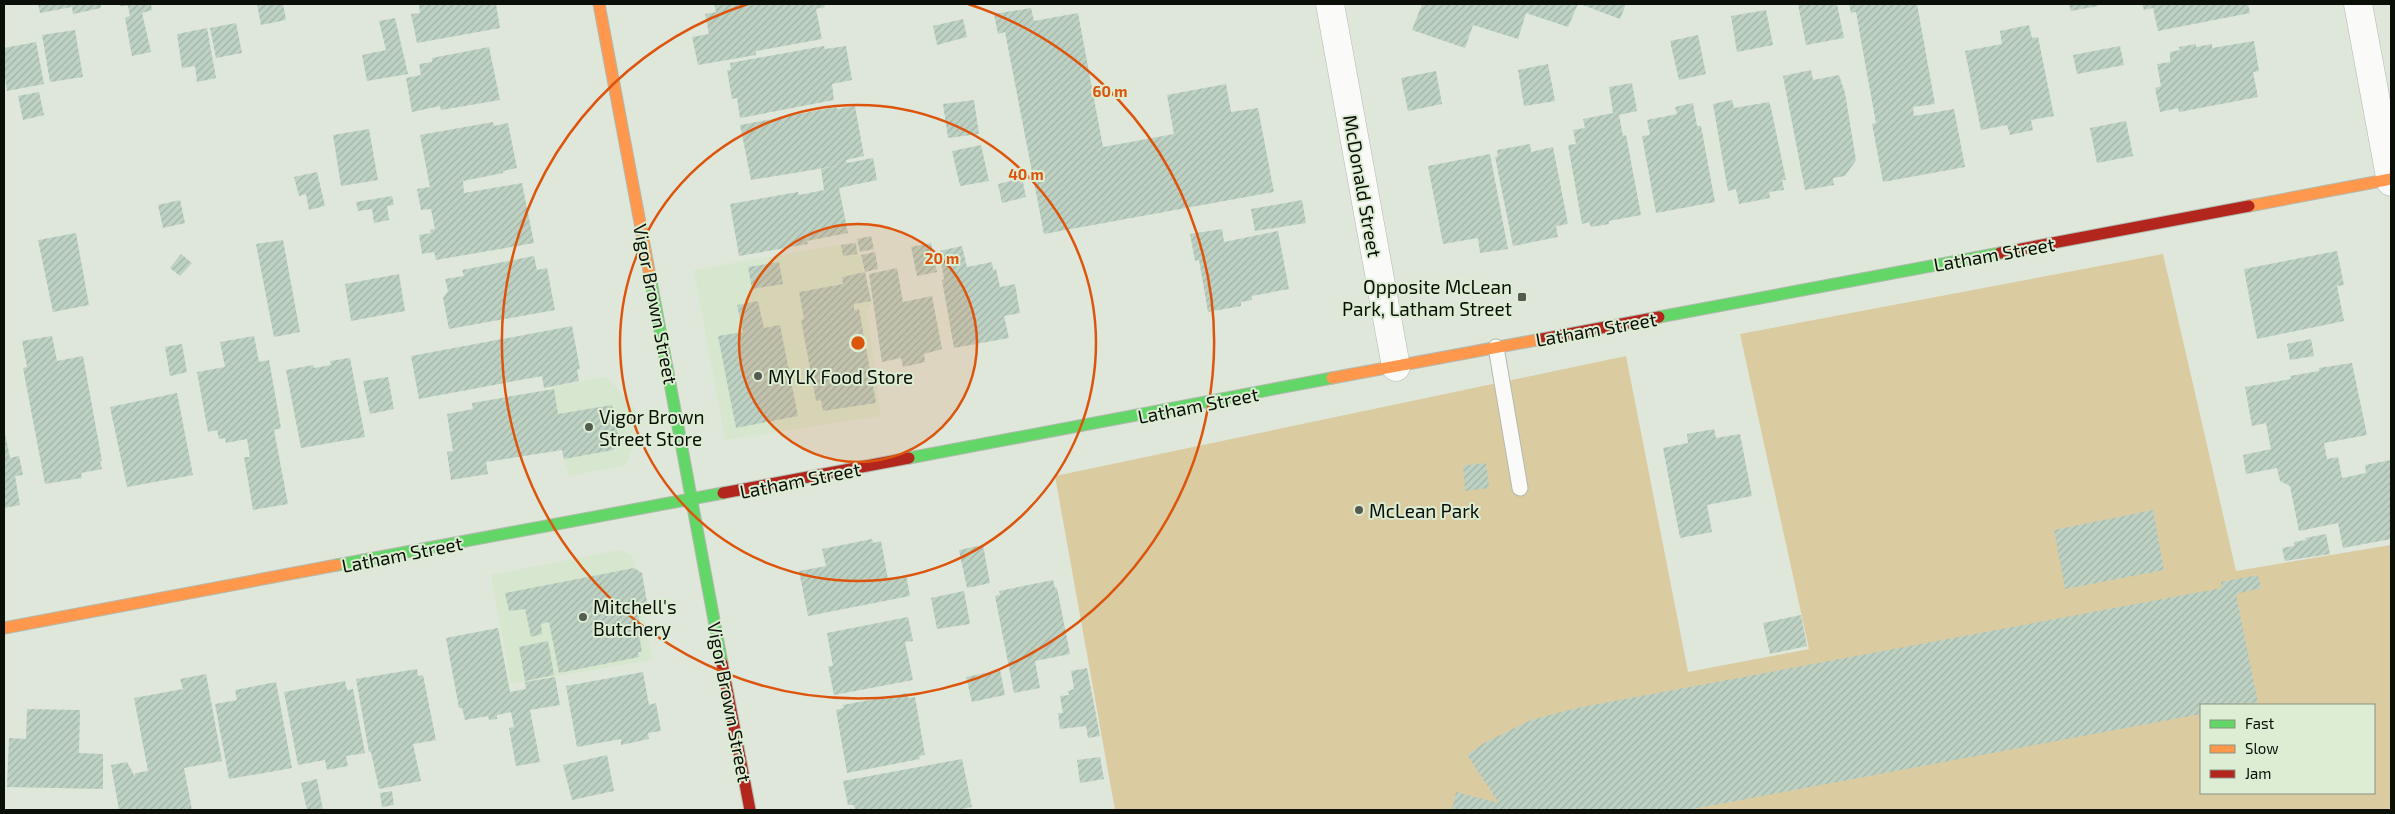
<svg xmlns="http://www.w3.org/2000/svg" width="2395" height="814" font-family="'Exo 2',sans-serif">
<style>
.built{fill:#d7e6ce}
.pitch{fill:#dacba1;fill-rule:evenodd}
.building{fill:url(#building-hatch)}
.lines{fill:none;stroke-linecap:round;stroke-linejoin:round}
.lane-casing{stroke:#b3b9af;stroke-width:17}
.street-casing{stroke:#b3b9af;stroke-width:29}
.fast-casing{stroke:#b3b9af;stroke-width:13}
.slow-casing{stroke:#b3b9af;stroke-width:13}
.jam-casing{stroke:#b3b9af;stroke-width:13}
.lane{stroke:#fafbf9;stroke-width:15}
.street{stroke:#fafbf9;stroke-width:28}
.fast{stroke:#63d668;stroke-width:11}
.slow{stroke:#ff974d;stroke-width:11}
.jam{stroke:#b3261e;stroke-width:11}
.ring{fill:none;stroke:#dd550c;stroke-width:2.5}
.poi-dot{fill:#545b51;stroke:#ddedd4;stroke-width:2}
.labels{text-anchor:middle;dominant-baseline:central;stroke-width:4;stroke-linejoin:round;paint-order:stroke}
.street-label{font-size:19px;fill:#0a0f07;stroke:#ddedd4}
.poi-label{font-size:19px;fill:#0a0f07;stroke:#ddedd4;text-anchor:start}
.centre{fill:#dd550c;stroke:#ddedd4;stroke-width:2.5}
.ring-label{font-size:15px;text-anchor:middle;font-weight:bold;fill:#dd550c;stroke:#ddedd4;stroke-width:4;stroke-linejoin:round;paint-order:stroke}
</style>
<defs>
<pattern id="building-hatch" width="6" height="6" patternUnits="userSpaceOnUse" patternTransform="scale(1.25)"><rect width="6" height="6" fill="#bed2c4"/><path d="M-1 1l2-2M0 6l6-6M5 7l2-2" fill="none" stroke="#a2b3a7"/></pattern>
</defs>
<rect width="100%" height="100%" fill="#dee7da"/>
<!-- built -->
<g class="built">
<polygon points="856,242 872,302 867,312 881,416 725,440 694,270"/>
<polygon points="607,377 643,418 626,465 569,476 564,459 553,387"/>
<polygon points="619,550 632,555 652,660 511,684 491,575"/>
</g>
<!-- pitch -->
<path class="pitch" d="M2163,254l73,317 155,-26v265h-1276l-60,-334 571,-120 62,316 121,-23 -69,-315zM2201,705h173v88h-173z"/>
<!-- building -->
<g class="building">
<polygon points="38,4 101,4 101,8 73,14 72,7 40,13"/>
<polygon points="119,4 151,4 152,10 142,13 151,52 132,56 125,18 130,16 128,6 120,6"/>
<polygon points="257,4 283,4 286,20 261,25"/>
<polygon points="419,4 496,4 500,28 417,43 411,14 420,13"/>
<polygon points="714,4 824,4 825,7 816,9 822,39 756,51 756,55 698,65 692,37 709,34 705,14 716,12"/>
<polygon points="1422,4 1578,4 1568,27 1526,13 1518,39 1473,25 1465,48 1412,30"/>
<polygon points="1580,4 1626,4 1620,19"/>
<polygon points="1798,4 1837,4 1844,38 1806,45"/>
<polygon points="1849,4 1917,4 1935,104 1913,107 1914,116 1954,109 1965,167 1883,182 1872,124 1876,123 1865,63 1856,12 1851,13"/>
<polygon points="2069,4 2097,4 2098,6 2071,11"/>
<polygon points="2142,4 2248,4 2250,13 2158,31 2153,8 2144,10"/>
<polygon points="1031,8 1034,21 1078,13 1103,147 1174,134 1167,95 1226,84 1231,112 1258,108 1274,192 1044,234 1005,32 998,34 994,14"/>
<polygon points="1766,10 1773,45 1737,52 1731,16"/>
<polygon points="395,18 408,74 367,81 362,55 386,50 379,21"/>
<polygon points="963,19 967,37 937,45 933,26"/>
<polygon points="236,23 242,53 216,58 210,28"/>
<polygon points="2029,25 2032,38 2038,37 2054,116 2031,120 2033,130 2010,135 2007,125 1981,130 1965,51 2002,44 2000,31"/>
<polygon points="207,28 216,78 197,82 195,66 182,68 177,34"/>
<polygon points="75,30 83,77 50,82 42,35"/>
<polygon points="1698,35 1706,74 1679,80 1670,41"/>
<polygon points="2254,41 2259,71 2253,72 2258,97 2179,112 2178,108 2160,112 2155,88 2161,86 2157,64 2170,62 2170,52 2180,50 2179,47 2196,44 2196,47 2212,44 2212,48"/>
<polygon points="36,42 44,84 7,91 4,72 4,48"/>
<polygon points="824,46 825,49 846,46 852,80 832,84 834,100 740,118 737,98 732,99 727,70 731,70 730,63"/>
<polygon points="2120,46 2124,65 2077,74 2073,55"/>
<polygon points="489,47 500,100 441,110 440,106 412,112 406,78 421,75 419,64 432,62 432,58"/>
<polygon points="1548,64 1555,101 1524,106 1518,70"/>
<polygon points="1811,70 1813,80 1839,75 1845,93 1856,160 1845,176 1833,178 1834,185 1805,190 1783,76"/>
<polygon points="1436,71 1442,104 1408,111 1401,78"/>
<polygon points="1632,83 1637,111 1619,115 1623,136 1626,135 1641,215 1609,221 1609,224 1591,227 1589,222 1582,224 1568,145 1576,144 1573,130 1585,128 1583,119 1613,113 1609,87"/>
<polygon points="39,92 44,115 23,120 18,96"/>
<polygon points="974,100 979,134 948,138 943,104"/>
<polygon points="1732,100 1734,108 1769,102 1771,108 1786,180 1782,180 1784,190 1769,192 1770,198 1739,204 1736,189 1728,191 1713,104"/>
<polygon points="1693,103 1697,126 1701,126 1715,202 1656,213 1642,136 1650,135 1647,120 1677,114 1675,107"/>
<polygon points="855,106 864,156 846,160 847,163 873,158 877,180 839,188 848,233 807,241 808,244 739,256 730,204 798,192 799,195 824,190 821,169 836,166 751,180 740,125 836,107 837,109"/>
<polygon points="2126,121 2133,156 2097,163 2090,128"/>
<polygon points="493,122 494,126 508,123 517,168 503,171 503,173 463,181 464,193 522,183 534,243 436,260 434,252 422,254 419,235 431,233 430,230 435,229 431,209 421,210 417,189 430,187 420,135"/>
<polygon points="369,129 378,180 341,186 333,135"/>
<polygon points="1530,144 1531,152 1553,147 1568,224 1556,226 1558,237 1513,246 1495,157 1498,156 1497,150"/>
<polygon points="981,145 989,181 960,186 952,151"/>
<polygon points="1490,154 1508,249 1480,253 1478,238 1443,244 1428,166"/>
<polygon points="317,172 325,206 309,210 306,194 299,196 294,177"/>
<polygon points="1022,178 1026,197 1002,203 998,184"/>
<polygon points="392,196 394,205 387,206 389,220 374,223 372,209 358,211 356,202"/>
<polygon points="180,200 185,223 163,228 158,205"/>
<polygon points="1302,200 1306,223 1255,231 1251,209"/>
<polygon points="1222,229 1224,242 1278,231 1289,289 1252,296 1252,300 1241,302 1241,306 1208,312 1199,260 1195,261 1190,234"/>
<polygon points="76,233 89,305 53,312 38,240"/>
<polygon points="871,236 874,249 860,252 857,239"/>
<polygon points="283,240 300,332 274,337 256,244"/>
<polygon points="856,243 857,254 843,256 841,245"/>
<polygon points="931,243 937,272 917,276 911,247"/>
<polygon points="962,246 967,267 992,262 993,270 996,269 1000,287 1015,284 1020,313 1004,316 1009,338 954,348 942,280 944,279 939,251"/>
<polygon points="2337,251 2344,285 2337,286 2344,321 2257,339 2244,269"/>
<polygon points="875,252 878,269 865,272 861,255"/>
<polygon points="181,254 192,263 180,276 170,268"/>
<polygon points="534,256 537,270 547,268 555,310 449,329 443,298 448,291 445,279 464,276 462,270"/>
<polygon points="779,262 783,284 752,289 748,267"/>
<polygon points="897,268 903,302 932,296 942,349 924,354 925,362 903,367 901,358 882,362 869,274"/>
<polygon points="865,272 871,301 854,304 854,310 859,309 876,403 823,411 821,400 816,401 801,320 804,319 799,292 843,284 842,277"/>
<polygon points="399,274 405,311 351,321 345,284"/>
<polygon points="758,301 764,328 780,325 798,416 736,428 718,336 743,332 737,305"/>
<polygon points="572,326 580,369 577,370 579,381 544,388 542,376 419,399 411,356"/>
<polygon points="52,336 57,361 83,356 102,461 100,461 102,469 81,473 82,478 45,484 23,368 27,367 22,341"/>
<polygon points="254,336 259,362 269,360 281,428 274,430 288,504 253,510 244,457 250,457 247,439 226,443 225,438 219,439 217,430 208,432 197,372 225,367 220,342"/>
<polygon points="2311,339 2314,356 2290,360 2287,344"/>
<polygon points="182,344 187,372 170,376 165,347"/>
<polygon points="350,358 365,437 301,448 286,370 313,365 314,368 331,365 330,361"/>
<polygon points="2352,363 2367,435 2324,443 2327,459 2338,457 2342,478 2366,473 2365,465 2391,460 2391,539 2343,548 2338,523 2299,531 2290,486 2280,481 2277,468 2246,474 2243,455 2271,449 2266,423 2252,426 2245,387 2291,379 2290,376 2319,371 2319,368"/>
<polygon points="388,377 394,409 370,414 363,381"/>
<polygon points="554,389 558,414 612,405 619,440 613,450 564,459 562,450 486,462 488,474 451,480 447,452 453,451 447,414 473,409 472,403"/>
<polygon points="177,393 193,475 127,487 110,407"/>
<polygon points="4,428 10,458 19,456 23,475 15,476 20,505 4,508"/>
<polygon points="1714,429 1716,438 1740,434 1752,496 1707,505 1712,532 1680,538 1663,448 1688,443 1687,434"/>
<polygon points="1486,463 1489,488 1465,491 1463,466"/>
<polygon points="2153,510 2164,570 2065,589 2054,530"/>
<polygon points="2326,534 2330,554 2285,561 2282,548 2294,546 2294,542 2306,540 2305,538"/>
<polygon points="872,539 873,543 881,541 888,579 906,575 910,596 808,616 799,571 826,566 822,549"/>
<polygon points="983,545 990,583 967,588 959,550"/>
<polygon points="634,568 642,573 647,602 637,604 641,634 639,634 642,652 638,652 639,657 559,673 549,622 541,624 542,634 531,637 525,609 509,611 505,593"/>
<polygon points="2258,575 2261,588 2236,594 2258,703 2201,705 2201,714 1687,810 1452,810 1456,792 1499,803 1467,755 1484,743 1531,720 1577,708 2222,588 2221,582"/>
<polygon points="1053,580 1055,588 1057,588 1070,654 1035,661 1040,688 1014,693 995,596 1000,595 999,591"/>
<polygon points="964,591 970,624 937,629 931,598"/>
<polygon points="1801,615 1807,646 1770,654 1763,623"/>
<polygon points="908,617 913,641 905,642 913,680 834,695 828,666 833,666 827,633"/>
<polygon points="498,628 510,692 526,689 525,682 555,677 560,705 530,710 540,762 516,766 509,728 514,727 511,712 497,715 497,719 489,720 488,716 465,720 462,708 459,708 446,638"/>
<polygon points="548,641 554,675 525,681 519,647"/>
<polygon points="1087,668 1100,736 1088,738 1086,726 1060,729 1058,713 1063,713 1060,696 1069,695 1068,691 1074,689 1071,671"/>
<polygon points="417,669 418,676 423,675 436,740 413,744 421,781 379,789 371,752 369,752 356,679"/>
<polygon points="1000,670 1005,695 972,702 966,677"/>
<polygon points="643,672 649,705 656,703 661,731 648,733 649,739 621,745 621,739 577,747 566,686"/>
<polygon points="206,674 222,761 184,768 192,810 119,810 111,765 127,762 135,777 135,773 148,771 134,698 183,689 180,679"/>
<polygon points="345,681 347,690 353,689 365,753 346,756 348,766 327,770 325,760 298,765 284,692"/>
<polygon points="276,682 292,768 229,779 215,704 237,700 235,690"/>
<polygon points="907,693 908,698 915,697 925,755 919,756 920,759 847,773 836,710 844,708 843,705"/>
<polygon points="27,709 80,710 79,753 103,754 103,789 7,787 9,738 26,739"/>
<polygon points="607,755 614,791 572,800 563,765"/>
<polygon points="1100,757 1104,779 1080,783 1077,760"/>
<polygon points="962,759 972,807 956,810 855,810 854,805 848,805 843,781"/>
<polygon points="317,779 323,810 307,810 301,783"/>
<polygon points="392,791 394,805 382,807 380,793"/>
</g>
<g class="lines">
<!-- lane casing -->
<g class="lane-casing">
<polyline id="lane" points="1496,347 1520,488"/>
</g>
<!-- street casing -->
<g class="street-casing">
<g id="street">
<polyline points="1330,4 1396,367"/>
<polyline points="2358,4 2391,182"/>
</g>
</g>
<!-- fast casing -->
<g class="fast-casing">
<g id="fast">
<polyline points="650,276 722,663"/>
<polyline points="1659,317 2000,253"/>
<polyline points="909,458 1332,378"/>
<polyline points="337,565 723,493"/>
</g>
</g>
<!-- slow casing -->
<g class="slow-casing">
<g id="slow">
<polyline points="599,4 650,276"/>
<polyline points="2249,206 2391,179"/>
<polyline points="1332,378 1542,339"/>
<polyline points="4,628 337,565"/>
</g>
</g>
<!-- jam casing -->
<g class="jam-casing">
<g id="jam">
<polyline points="2000,253 2249,206"/>
<polyline points="1542,339 1659,317"/>
<polyline points="723,493 909,458"/>
<polyline points="722,663 750,810"/>
</g>
</g>
<!-- lane -->
<use href="#lane" class="lane"/>
<!-- street -->
<use href="#street" class="street"/>
<!-- fast -->
<use href="#fast" class="fast"/>
<!-- slow -->
<use href="#slow" class="slow"/>
<!-- jam -->
<use href="#jam" class="jam"/>
</g>
<!-- distance rings -->
<circle cx="858" cy="343" r="119" fill="#dd550c" fill-opacity=".12"/>
<g class="ring">
<circle cx="858" cy="343" r="119"/>
<circle cx="858" cy="343" r="238"/>
<path d="M968 4A356 356 0 1 1 748 4"/>
</g>
<!-- markers -->
<g class="poi-dot">
<rect x="1517" y="292" width="10" height="10" rx="2.5"/>
<circle cx="758" cy="376" r="5"/>
<circle cx="589" cy="427" r="5"/>
<circle cx="1359" cy="510" r="5"/>
<circle cx="583" cy="617" r="5"/>
</g>
<g class="labels">
<!-- street labels -->
<g class="street-label">
<text transform="translate(1363 186) rotate(80)">McDonald Street</text>
<text transform="translate(1994 254) rotate(-10)">Latham Street</text>
<text transform="translate(656 304) rotate(79)">Vigor Brown Street</text>
<text transform="translate(1596 329) rotate(-10)">Latham Street</text>
<text transform="translate(1198 405) rotate(-11)">Latham Street</text>
<text transform="translate(800 480) rotate(-11)">Latham Street</text>
<text transform="translate(402 554) rotate(-11)">Latham Street</text>
<text transform="translate(730 702) rotate(79)">Vigor Brown Street</text>
</g>
<!-- poi labels -->
<g class="poi-label">
<text x="1512" y="286" text-anchor="end">Opposite McLean<tspan x="1512" dy="22">Park, Latham Street</tspan></text>
<text x="768" y="376">MYLK Food Store</text>
<text x="599" y="416">Vigor Brown<tspan x="599" dy="22">Street Store</tspan></text>
<text x="1369" y="510">McLean Park</text>
<text x="593" y="606">Mitchell's<tspan x="593" dy="22">Butchery</tspan></text>
</g>
</g>
<circle cx="858" cy="343" r="8" class="centre"/>
<g class="ring-label">
<text x="1110" y="97">60 m</text>
<text x="1026" y="180">40 m</text>
<text x="942" y="264">20 m</text>
</g>
<!-- border -->
<rect width="2395" height="814" fill="none" stroke="#0a0f07" stroke-width="10"/>
<!-- legend -->
<rect x="2200" y="704" width="175" height="90" fill="#ddedd4" stroke="#899482"/>
<rect x="2210" y="720" width="25" height="8" fill="#63d668" stroke="#899482"/>
<text x="2245" y="729" font-size="15" fill="#0a0f07">Fast</text>
<rect x="2210" y="745" width="25" height="8" fill="#ff974d" stroke="#899482"/>
<text x="2245" y="754" font-size="15" fill="#0a0f07">Slow</text>
<rect x="2210" y="770" width="25" height="8" fill="#b3261e" stroke="#899482"/>
<text x="2245" y="779" font-size="15" fill="#0a0f07">Jam</text>
</svg>
